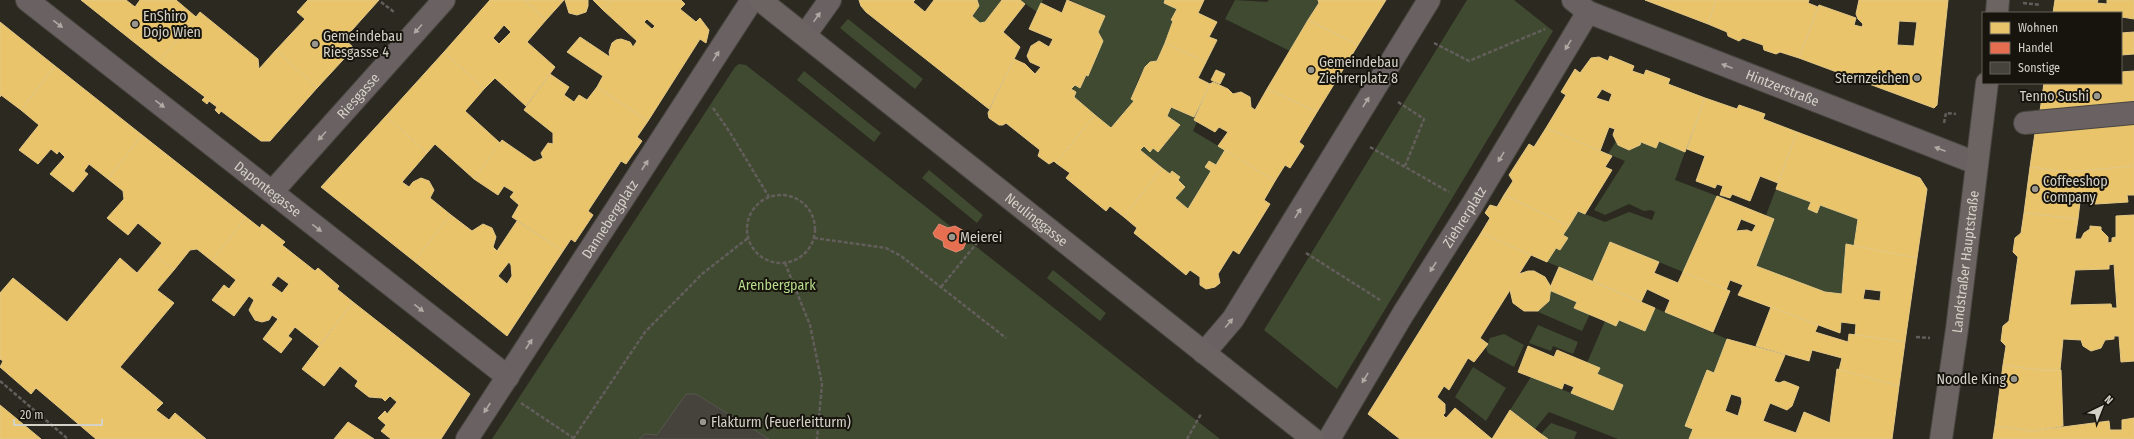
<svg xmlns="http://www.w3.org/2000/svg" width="2134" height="439" font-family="'Fira Sans Condensed',sans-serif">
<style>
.green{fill:#3f4a30}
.homes{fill:#e9c46a;stroke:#e3c886;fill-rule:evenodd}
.shops{fill:#e76f51;stroke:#e18c74}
.building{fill:#45433b;stroke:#58564f}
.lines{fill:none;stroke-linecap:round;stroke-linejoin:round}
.street-casing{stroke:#494640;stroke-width:24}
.secondary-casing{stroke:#494640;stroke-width:24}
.path{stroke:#635e5b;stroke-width:2.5;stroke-dasharray:4 2;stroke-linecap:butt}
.street{stroke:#696162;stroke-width:22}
.secondary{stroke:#6c6462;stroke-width:22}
.oneway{fill:#afaaa4}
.poi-dot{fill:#99968d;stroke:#17140d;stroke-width:1.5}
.labels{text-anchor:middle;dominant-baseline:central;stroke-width:4;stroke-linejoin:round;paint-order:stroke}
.poi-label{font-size:14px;fill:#d4d1c7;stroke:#17140d;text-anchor:start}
.street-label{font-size:14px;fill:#d4d1c7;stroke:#17140d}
.park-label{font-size:14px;fill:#b9dd8d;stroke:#17140d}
</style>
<rect width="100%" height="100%" fill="#2c2921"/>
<!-- green -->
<g class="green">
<polygon points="977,0 1002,0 985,22 980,23 972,16 979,6"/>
<polygon points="1020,0 1043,0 1037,12"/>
<path d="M1070,0h95l-1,3 13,6 -6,11 2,1 -4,10 1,1 -13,29c-16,3 -20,24 -26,37l3,3 -23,27 -37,-31 -3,-8 4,-4 5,3 6,-13 1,1 11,-44 7,-16z"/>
<polygon points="1235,0 1267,2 1269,0 1318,0 1319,3 1290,51 1225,19"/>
<polygon points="1467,0 1514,0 1553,31 1337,389 1264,330"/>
<polygon points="848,19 923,79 915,89 840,28"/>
<polygon points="739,64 746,65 1220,439 492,439 735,67"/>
<polygon points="804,71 881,133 874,142 797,80"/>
<polygon points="1171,107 1194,117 1194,120 1197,122 1193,131 1225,150 1216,165 1209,161 1205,167 1211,171 1188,209 1175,198 1185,187 1178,180 1180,177 1170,174 1140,150 1144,146 1150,151 1153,148 1158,152 1180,126 1167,116"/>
<polygon points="1616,141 1618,145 1629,149 1641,142 1656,148 1659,141 1685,152 1675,180 1717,196 1683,272 1611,242 1593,281 1547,262 1556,248 1560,250 1568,238 1563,235 1578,211 1605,222 1629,212 1652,220 1655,212 1651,210 1644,211 1629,204 1605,215 1594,210 1625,161 1608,154"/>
<polygon points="929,170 983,215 977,223 922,178"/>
<polygon points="1776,189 1811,202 1809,209 1817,213 1820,205 1858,219 1854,246 1846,244 1842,294 1825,292 1756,266 1774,219 1766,215"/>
<polygon points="1053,270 1106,313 1100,321 1047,278"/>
<path d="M1551,291l26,11 -3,6 16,6 -8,17 -46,-20c10,-3 13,-10 15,-20z"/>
<polygon points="1655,308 1727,339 1714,373 1708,370 1686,426 1693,429 1689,439 1618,439 1549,412 1535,429 1510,410 1531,377 1613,410 1623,385 1597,374 1600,368 1587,363 1605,321 1616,326 1619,320 1645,331"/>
<polygon points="1538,325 1578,342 1573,354 1553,346 1551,351 1529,343"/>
<polygon points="1504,334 1524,345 1514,367 1488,353 1486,348 1490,338"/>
<polygon points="1473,367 1506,388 1486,421 1455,397"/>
<polygon points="1551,423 1577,432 1574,439 1548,439 1541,434"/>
</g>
<!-- homes -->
<g class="homes">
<polygon points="81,0 126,0 135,7 140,0 176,0 196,17 159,62"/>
<polygon points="308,0 379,0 344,39 354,48 317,88 276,50 305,19 297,12"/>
<path d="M490,0h34l22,20 -19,22 28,25 -29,39 -31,-28 -11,11 -40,-37zM504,25l7,7 -12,12 -6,-6z"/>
<polygon points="524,0 564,0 546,20"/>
<polygon points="565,0 588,0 588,6 586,12 577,15 569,13"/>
<polygon points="593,0 612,0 603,10"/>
<path d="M612,0h69l4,4 -5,5 16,13 4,-4 9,12 -3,13 -6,-4 -52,82 -51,-34 6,-11 -36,-24 13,-15 30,20 -1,-5 3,-9 4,-3 5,-1 9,3 3,5 4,-6 -34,-31zM647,19l8,7 -3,3 -8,-7z"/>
<polygon points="859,0 915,0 913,2 925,12 934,0 977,0 979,6 972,16 980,23 985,22 1002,0 1020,0 1025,4 1003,32 1020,47 989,109 866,12 861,6"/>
<polygon points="1067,0 1105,16 1098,32 1103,41 1088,76 1086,75 1080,88 1075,85 1071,89 1076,92 1074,97 1095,115 1056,163 1054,161 1049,164 1038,156 1040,150 1006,123 1003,125 999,125 989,118 988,113 1014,59 1025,64 1035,74 1041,67 1030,62 1027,56 1031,46 1039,41 1049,47 1053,39 1029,29 1041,3 1062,13"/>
<polygon points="1165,0 1204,0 1198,13 1217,22 1209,37 1217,40 1206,62 1165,43 1173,21 1171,20 1177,9 1164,3"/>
<polygon points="1318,0 1386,0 1358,45 1308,20 1319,3"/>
<polygon points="1645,0 1716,0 1708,24"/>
<polygon points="1716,0 1809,0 1808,3 1818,7 1799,58 1780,52 1776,54 1764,50 1763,45 1743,38 1739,41 1728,36 1727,32 1708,24"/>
<path d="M1859,0h89l-11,105 -3,3 -135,-50 20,-53 37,13 -2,7 8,2 1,-3 -5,-5 -2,-5zM1899,21l18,1 -3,24 -17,-1z"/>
<polygon points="2055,0 2098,0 2097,3 2107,4 2107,0 2134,0 2134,19 2122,17 2121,22 2121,13 2053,13"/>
<polygon points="200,12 258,59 259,69 276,50 317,88 270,141 261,141 221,111 219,114 215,110 217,107 209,101 207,104 202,100 205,97 159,62"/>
<polygon points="1308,20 1358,45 1317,112 1267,89"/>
<polygon points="0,22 55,66 21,110 1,95 0,97"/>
<polygon points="2134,32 2134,54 2121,55 2121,33"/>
<polygon points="1165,43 1206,62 1198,78 1210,84 1194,117 1171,107 1167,116 1180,125 1158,152 1153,148 1150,152 1144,146 1140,150 1162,168 1124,217 1110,206 1106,211 1066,178 1070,173 1056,163 1095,115 1111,128 1134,101 1131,99 1145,67 1150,62 1157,61"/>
<polygon points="444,52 484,89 465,111 500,143 474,179 435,144 427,153 386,116"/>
<path d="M1610,56l24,10 -2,5 12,4 2,-5 24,9 -2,5 37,14 -20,54 -26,-11 -3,7 -15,-6 -1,3 -11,5 -11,-5 -5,-10 2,-6 -6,-2 -9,24 -54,-23 20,-33 -5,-3 14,-23 5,4 11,-15 8,-1 9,4zM1602,89l10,5 -3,8 -13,-4z"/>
<polygon points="55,66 142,135 108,179 89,164 84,171 88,174 73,192 50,174 65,157 59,151 57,154 51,149 38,164 19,150 39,125 21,110"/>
<polygon points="1216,70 1225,74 1220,84 1211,80"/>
<polygon points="2134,71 2134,102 2040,111 2044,83 2121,83 2121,72"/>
<polygon points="550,74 569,87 564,95 574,102 579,95 587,100 597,87 648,121 637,137 642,141 626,164 621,161 588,211 593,215 575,242 571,239 563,251 512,217 519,205 510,197 514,192 504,186 498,195 474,179 502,140 534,162 543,158 541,153 548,143 553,144 553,133 524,110"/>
<polygon points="1213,82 1228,89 1233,94 1241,92 1250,97 1251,107 1255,110 1267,89 1317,112 1299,142 1304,146 1290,168 1285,165 1275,181 1218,146 1228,132 1219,127 1215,132 1194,120 1210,84"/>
<polygon points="1705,98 1737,109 1739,105 1765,114 1763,119 1797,132 1778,183 1760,176 1750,201 1732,194 1730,198 1720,195 1723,186 1717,184 1715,188 1696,181 1705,156 1687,149"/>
<polygon points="2100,105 2102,127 2121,126 2120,113 2134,112 2134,166 2069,172 2030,167 2035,133 2089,128 2087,106"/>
<polygon points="386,116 427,153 402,182 409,187 413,182 421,178 429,181 434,190 430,198 451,215 414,261 321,187"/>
<polygon points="1546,128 1612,156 1605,167 1612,170 1585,214 1578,211 1569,226 1504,195 1513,181 1509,175 1529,144 1534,147"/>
<polygon points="1797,132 1920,178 1927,189 1917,258 1854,246 1858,219 1820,205 1817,213 1808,209 1811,202 1776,189"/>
<polygon points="142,135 246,217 212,261 197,249 190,250 174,270 153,254 162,243 138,223 128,235 107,218 124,199 123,191 108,179"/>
<polygon points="1225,150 1275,181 1264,200 1270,204 1239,254 1233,250 1218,274 1220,283 1215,287 1206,289 1200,285 1200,277 1190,270 1186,275 1134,233 1137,228 1124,217 1162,168 1170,174 1172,171 1180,177 1178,180 1185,187 1175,198 1188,209 1211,171 1205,167 1209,161 1216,165"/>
<polygon points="2134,166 2134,195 2127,195 2128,202 2096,204 2080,202 2078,219 2024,213 2030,167 2069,172"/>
<polygon points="1504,195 1569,226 1563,235 1568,238 1560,250 1556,248 1547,262 1481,233 1490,218 1485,213 1490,205 1497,207"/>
<path d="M1717,196l57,23 -18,47 69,26 17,2 4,-50 71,14 -12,84 -50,-7 1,-11 -15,-2 -1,11 -102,-38 5,-10 -13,-5 -4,10 -43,-18zM1741,219l15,6 -4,7 -5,-2 -11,1zM1865,289l16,2 -1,10 -17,-2z"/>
<path d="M2024,213l54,6 -3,20h6l3,-6 6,-4v-3l11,1v3l7,7v6l4,-1v-4l4,-1v-21l18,-1v146l-13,1 -2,-26h-5v3l-9,1 -4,8 -10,3 -8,-5 -2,-6 -18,-1 -3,31h-22l-35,-5 3,-19 -5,-5 2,-15 6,-5 9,-64 -5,-5 2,-14 6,-5zM2114,264l3,44h-5l-1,-4 -41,1 5,-35 34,-1v-4z"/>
<path d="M451,215l21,16 11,-7 9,4 4,9 -3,10 4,4 20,-30 46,30 -56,85 -93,-75zM509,262l2,3 1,11 -5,8 -9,-8z"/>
<path d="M246,217l14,11 2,-4 23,18 -3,3 33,26 3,-3 21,18 -2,3 16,13 -34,44 -24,-19 -7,9 4,3 -11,14 -18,-14 15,-20 -6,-4 -3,5 -7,2 -7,-2 -6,-10 5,-10 -5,-4 -15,20 -22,-16 12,-15 5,4 7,-9 -24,-19zM278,276l11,8 -7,9 -11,-8z"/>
<polygon points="1481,233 1531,255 1519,274 1528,271 1534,271 1545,277 1551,287 1549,301 1538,311 1524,311 1513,303 1510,290 1480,338 1488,344 1474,362 1468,358 1449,390 1444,386 1437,397 1445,404 1445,413 1443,415 1446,418 1455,408 1492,439 1400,439 1368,414"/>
<polygon points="1610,242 1659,262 1654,273 1678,283 1683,272 1730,291 1713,332 1665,312 1670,300 1647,289 1641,302 1593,281"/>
<polygon points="153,254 174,270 157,290 174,303 120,367 163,403 156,410 169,420 175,413 206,439 96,439 36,388 31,394 0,367 3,361 0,359 0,293 13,278 67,322 120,258 137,273"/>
<polygon points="1559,267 1655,308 1645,331 1619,320 1616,326 1605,321 1574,308 1577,302 1549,290"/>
<polygon points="353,302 470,394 441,439 391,439 381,431 386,425 378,418 385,411 387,414 397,402 390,396 385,401 382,398 369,397 355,386 358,381 340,366 324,386 302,369"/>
<polygon points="1771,307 1818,325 1815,332 1848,342 1849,334 1905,342 1899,386 1839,370 1842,358 1812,350 1809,361 1756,346"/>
<path d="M1727,339l58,16 -11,26 5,2 5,-2 15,6 -7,19 -5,4 -17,-7 -7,18 33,12 8,-21 26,11 7,-54 62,17 -7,53h-203l4,-10 -8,-3 22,-56 7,3zM1731,394l10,3 1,5 -4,14 -13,-5z"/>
<polygon points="1528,346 1554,357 1557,350 1600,368 1597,374 1623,385 1613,410 1571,393 1574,387 1564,383 1562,389 1518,372"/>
<polygon points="2003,365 2038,370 2061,370 2063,426 2032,431 1995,426"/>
<polygon points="0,405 41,439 0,439"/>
<polygon points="1510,410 1541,434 1548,439 1492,439"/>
<polygon points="2134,418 2134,439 1993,439 1995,426 2032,431 2109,421 2110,430 2122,430 2122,420"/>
<polygon points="348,422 374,439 334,439"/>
</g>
<!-- shops -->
<polygon class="shops" points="939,224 948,228 955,226 966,232 968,238 963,249 956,252 944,247 943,241 935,237 933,233"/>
<!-- building -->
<polygon class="building" points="686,394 696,394 769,439 639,439 645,434 657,435"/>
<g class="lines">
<!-- street casing -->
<g class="street-casing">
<g id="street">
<path id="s1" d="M27,0l481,377"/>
<path id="s2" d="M1573,0l15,12 388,151"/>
<polyline points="805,35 830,0"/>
<polyline points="2025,123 2134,113"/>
<path id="s3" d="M272,192l172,-192"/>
<polyline points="1204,353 1233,319 1429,0"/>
<path id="s4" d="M467,439l285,-439"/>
<path id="s5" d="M1329,439l74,-125 69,-109 116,-193"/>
</g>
</g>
<!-- secondary casing -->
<g class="secondary-casing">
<g id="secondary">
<path id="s6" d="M760,0l553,439"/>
<polyline points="1997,13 1998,0"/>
<path id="s7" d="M1941,439l16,-110 30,-246"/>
</g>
</g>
<!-- path -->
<g class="path">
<polyline points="381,2 394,12"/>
<polyline points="2023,3 2041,5"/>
<polyline points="1434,43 1469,61 1545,29"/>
<polyline points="1398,102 1424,119 1405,166"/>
<polyline points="713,108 729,131 769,197"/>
<polyline points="1944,123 1946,113 1956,114"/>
<polyline points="1370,147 1449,192"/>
<circle cx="781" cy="229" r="34"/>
<polyline points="814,238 886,248 901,256 1006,338"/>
<polyline points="1306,253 1380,300"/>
<polyline points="785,263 810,325 822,384 817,439"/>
<polyline points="941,287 981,238"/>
<polyline points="1916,337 1930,338"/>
<polyline points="0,381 68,439"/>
<polyline points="521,403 575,439"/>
<polyline points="573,439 645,332 702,274 748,238"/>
<polyline points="1187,439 1201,414"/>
</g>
<!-- street -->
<use href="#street" class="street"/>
<!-- secondary -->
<use href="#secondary" class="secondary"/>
</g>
<!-- one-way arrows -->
<defs><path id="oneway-solid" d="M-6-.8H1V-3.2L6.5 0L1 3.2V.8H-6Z"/></defs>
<g class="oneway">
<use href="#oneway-solid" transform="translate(817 17) rotate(-55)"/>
<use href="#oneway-solid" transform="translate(58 24) rotate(38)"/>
<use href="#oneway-solid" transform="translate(418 29) rotate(132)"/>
<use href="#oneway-solid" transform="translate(1568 45) rotate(121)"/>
<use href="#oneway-solid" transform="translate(716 56) rotate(-58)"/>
<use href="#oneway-solid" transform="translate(1727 66) rotate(-159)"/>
<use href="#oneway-solid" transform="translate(1366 102) rotate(-58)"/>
<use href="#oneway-solid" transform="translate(160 104) rotate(38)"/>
<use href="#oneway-solid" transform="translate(322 136) rotate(132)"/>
<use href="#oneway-solid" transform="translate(1940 149) rotate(-159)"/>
<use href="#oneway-solid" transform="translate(1501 157) rotate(121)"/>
<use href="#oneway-solid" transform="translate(645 165) rotate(-57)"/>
<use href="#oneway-solid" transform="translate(1298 213) rotate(-58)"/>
<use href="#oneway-solid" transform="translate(317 228) rotate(38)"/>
<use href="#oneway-solid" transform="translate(1433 267) rotate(123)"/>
<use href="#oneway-solid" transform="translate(419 308) rotate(38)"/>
<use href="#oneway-solid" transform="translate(1229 323) rotate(-50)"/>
<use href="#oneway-solid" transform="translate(529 344) rotate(-57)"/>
<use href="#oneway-solid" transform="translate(1365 378) rotate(121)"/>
<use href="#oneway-solid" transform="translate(487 408) rotate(123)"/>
</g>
<!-- markers -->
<g class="poi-dot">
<circle cx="135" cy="24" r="4"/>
<circle cx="315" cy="44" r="4"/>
<circle cx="1311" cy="70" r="4"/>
<circle cx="1917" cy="78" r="4"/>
<circle cx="2097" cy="96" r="4"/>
<circle cx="2035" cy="189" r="4"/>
<circle cx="952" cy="237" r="4"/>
<circle cx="2014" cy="379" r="4"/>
<circle cx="703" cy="422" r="4"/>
</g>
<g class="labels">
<!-- poi labels -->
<g class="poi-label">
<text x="143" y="16">EnShiro<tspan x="143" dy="16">Dojo Wien</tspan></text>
<text x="323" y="36">Gemeindebau<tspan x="323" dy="16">Riesgasse 4</tspan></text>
<text x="1319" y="62">Gemeindebau<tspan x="1319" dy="16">Ziehrerplatz 8</tspan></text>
<text x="1909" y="78" text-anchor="end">Sternzeichen</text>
<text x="2089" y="96" text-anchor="end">Tenno Sushi</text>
<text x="2043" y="181">Coffeeshop<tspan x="2043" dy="16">Company</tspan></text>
<text x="960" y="237">Meierei</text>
<text x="2006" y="379" text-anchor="end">Noodle King</text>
<text x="711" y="422">Flakturm (Feuerleitturm)</text>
</g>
<!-- street labels -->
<g class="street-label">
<text stroke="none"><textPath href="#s2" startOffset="228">Hintzerstraße</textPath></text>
<text stroke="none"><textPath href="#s3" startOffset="129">Riesgasse</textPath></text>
<text stroke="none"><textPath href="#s1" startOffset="306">Dapontegasse</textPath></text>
<text stroke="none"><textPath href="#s5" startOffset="260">Ziehrerplatz</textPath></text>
<text stroke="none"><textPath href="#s6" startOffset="353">Neulinggasse</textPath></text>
<text stroke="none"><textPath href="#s4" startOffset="262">Dannebergplatz</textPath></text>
<text stroke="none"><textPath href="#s7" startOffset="179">Landstraßer Hauptstraße</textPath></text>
</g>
<!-- park labels -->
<g class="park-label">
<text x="777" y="285">Arenbergpark</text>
</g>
</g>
<!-- legend -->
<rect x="1982" y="12" width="140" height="72" fill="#17140d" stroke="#636057"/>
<rect x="1990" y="22" width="20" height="12" fill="#e9c46a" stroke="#636057"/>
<text x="2018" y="32" font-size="12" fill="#d4d1c7">Wohnen</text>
<rect x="1990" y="42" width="20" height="12" fill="#e76f51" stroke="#636057"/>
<text x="2018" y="52" font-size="12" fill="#d4d1c7">Handel</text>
<rect x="1990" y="62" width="20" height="12" fill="#45433b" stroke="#636057"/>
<text x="2018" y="72" font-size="12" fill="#d4d1c7">Sonstige</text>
<!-- north arrow -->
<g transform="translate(2102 407) rotate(43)" stroke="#17140d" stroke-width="3" paint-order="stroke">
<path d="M0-3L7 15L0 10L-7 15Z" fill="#d4d1c7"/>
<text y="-6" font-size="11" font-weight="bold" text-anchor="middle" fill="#d4d1c7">N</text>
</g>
<!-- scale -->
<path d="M14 419v6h88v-6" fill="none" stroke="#d4d1c7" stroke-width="2"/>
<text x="20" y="419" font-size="12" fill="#d4d1c7" stroke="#17140d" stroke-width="3" paint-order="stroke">20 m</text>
</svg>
